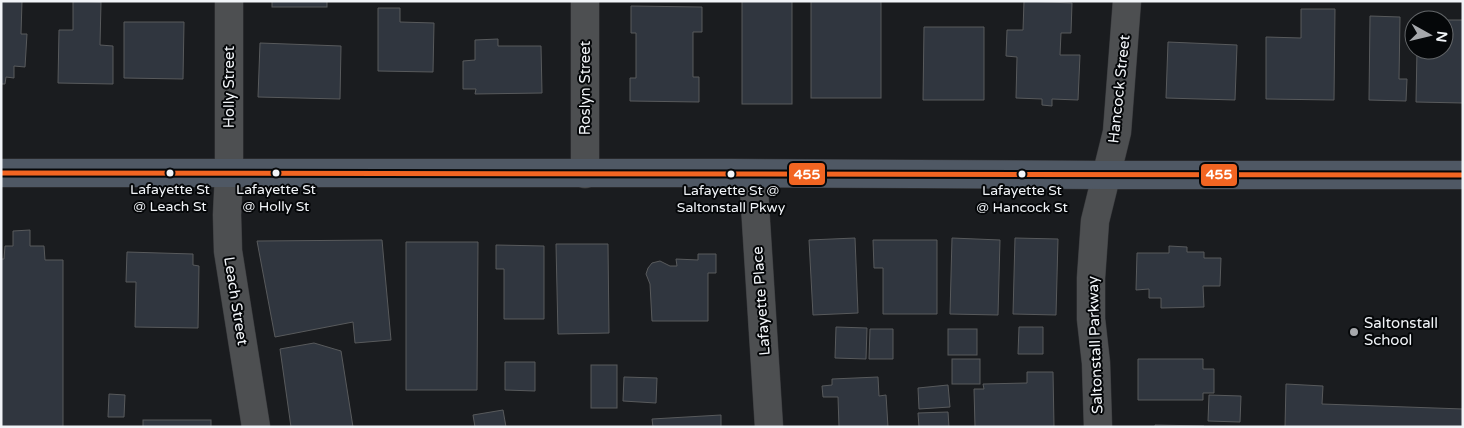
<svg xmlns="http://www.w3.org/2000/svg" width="1464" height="428" font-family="'Varela Round',sans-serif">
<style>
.building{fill:#30363f;stroke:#585a5c}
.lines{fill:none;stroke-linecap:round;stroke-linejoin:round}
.street-casing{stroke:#38393c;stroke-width:29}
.highway-casing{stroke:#38393c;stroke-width:29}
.street{stroke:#4d4f51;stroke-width:28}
.highway{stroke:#4f5864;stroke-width:28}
.bus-1-casing{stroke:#050709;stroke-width:9}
.bus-1{stroke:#f26522;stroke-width:5}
.bus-dot{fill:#f1f4f8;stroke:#050709;stroke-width:2}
.poi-dot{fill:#a6a8ac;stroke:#050709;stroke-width:2}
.labels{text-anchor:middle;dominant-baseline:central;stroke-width:4;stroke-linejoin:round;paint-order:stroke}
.bus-label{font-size:14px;fill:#f1f4f8;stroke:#050709}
.street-label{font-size:15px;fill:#f1f4f8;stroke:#050709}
.poi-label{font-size:15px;fill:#f1f4f8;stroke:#050709;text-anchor:start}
.line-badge{stroke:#050709;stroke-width:2}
.badge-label{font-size:14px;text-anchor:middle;font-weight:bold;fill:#fff}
</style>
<rect width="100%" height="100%" fill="#1a1c1f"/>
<!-- building -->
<g class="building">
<polygon points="1,1 22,1 21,34 27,34 25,67 14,66 14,78 6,77 5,84 1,84"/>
<polygon points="73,1 101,2 100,45 113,46 113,84 58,83 59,30 73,30"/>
<rect x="272" y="1" width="55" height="6"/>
<rect x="742" y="1" width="50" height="103"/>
<rect x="811" y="1" width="70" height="97"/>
<polygon points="1024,1 1072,3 1071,33 1061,33 1060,55 1080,55 1078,100 1052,99 1052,106 1042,105 1042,99 1016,98 1017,57 1006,56 1007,30 1023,30"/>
<polygon points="631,6 702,7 702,32 693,32 693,77 699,77 699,102 630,101 630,78 636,78 636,33 631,33"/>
<polygon points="378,8 400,8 400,22 434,23 433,72 378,71"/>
<polygon points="1301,9 1335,9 1334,100 1266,99 1266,37 1301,38"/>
<polygon points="1370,16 1400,17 1399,79 1407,79 1406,101 1369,100"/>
<polygon points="1417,20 1463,20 1463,103 1416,102 1417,50 1444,50 1444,20"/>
<polygon points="124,22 184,22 183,79 124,78"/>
<polygon points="924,27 984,27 984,100 923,100"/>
<polygon points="498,39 498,46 541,46 542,93 475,94 476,89 463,89 463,61 475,60 475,40"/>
<polygon points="1168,42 1237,45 1235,100 1166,98"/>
<polygon points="260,43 341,46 340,99 258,97"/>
<polygon points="30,230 30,246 44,246 45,260 63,260 63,427 1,427 1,259 4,259 5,246 13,246 13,231"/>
<polygon points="855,238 858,313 813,315 809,240"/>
<polygon points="952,238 1000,240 998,315 950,314"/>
<polygon points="1015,238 1058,239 1056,315 1013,314"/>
<polygon points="382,240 391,340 355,343 353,322 275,337 257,241"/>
<polygon points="873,240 937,240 937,314 883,314 883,268 874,268"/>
<polygon points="406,242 478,242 477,390 406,390"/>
<polygon points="556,244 608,244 609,333 558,334"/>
<polygon points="496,245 544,246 544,319 504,319 504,269 496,269"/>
<polygon points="1169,246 1187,247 1187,252 1204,252 1204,258 1221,258 1220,286 1203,286 1204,307 1161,308 1161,298 1149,298 1149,289 1136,290 1137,253 1169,253"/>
<polygon points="127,252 193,254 193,265 199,266 198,328 135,327 136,282 126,282"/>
<polygon points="698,254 716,254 716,273 708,273 708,321 652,321 650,284 646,274 648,268 652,263 660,261 670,266 677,266 676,259 698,260"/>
<polygon points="836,327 867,328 866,359 835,358"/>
<polygon points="1019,327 1043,327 1043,354 1018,354"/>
<polygon points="870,329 893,329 893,359 869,359"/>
<rect x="948" y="329" width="29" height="26"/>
<polygon points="314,343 341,351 353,427 291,427 280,349"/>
<rect x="952" y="359" width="28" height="25"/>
<polygon points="1138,359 1203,359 1203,369 1214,369 1214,393 1203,393 1203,400 1138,400"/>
<polygon points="505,362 535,362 535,391 505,390"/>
<rect x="591" y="365" width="26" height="43"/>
<polygon points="1027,372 1053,372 1054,427 975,427 974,389 984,389 983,384 1027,383"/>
<polygon points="624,377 657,378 656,403 623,401"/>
<polygon points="878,377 879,396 886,395 888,427 839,427 838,397 823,397 822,386 832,385 832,379"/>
<polygon points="1286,384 1323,386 1322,404 1463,409 1463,427 1285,427"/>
<polygon points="948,385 950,407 919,409 918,388"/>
<polygon points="109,394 125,395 124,417 108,417"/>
<polygon points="1209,395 1241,396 1240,422 1208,421"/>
<polygon points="503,410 506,427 475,427 473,415"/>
<polygon points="948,412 949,427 919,427 918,413"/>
<polygon points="721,415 721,427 653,427 652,419"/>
<rect x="143" y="420" width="68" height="7"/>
<polygon points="1155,425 1204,426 1204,427 1155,427"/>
</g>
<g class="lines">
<!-- street casing -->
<g class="street-casing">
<g id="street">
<polyline points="229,1 229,173 227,215 228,251 256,427"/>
<polyline points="585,1 585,174"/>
<polyline points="753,174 769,427"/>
<polyline points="1098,427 1096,363 1091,319 1091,278 1095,221 1117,132 1127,1"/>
</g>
</g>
<!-- highway casing -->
<g class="highway-casing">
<polyline id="highway" points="1,173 731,173 1106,175 1463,175"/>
</g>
<!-- street -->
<use href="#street" class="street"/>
<!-- highway -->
<use href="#highway" class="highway"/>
<!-- bus-1 casing -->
<g class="bus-1-casing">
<polyline id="bus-1" points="1,173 1463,175"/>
</g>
<!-- bus-1 -->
<use href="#bus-1" class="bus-1"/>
</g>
<!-- markers -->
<g class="bus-dot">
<circle cx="170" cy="173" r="4.5"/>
<circle cx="276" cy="173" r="4.5"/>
<circle cx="731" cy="174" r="4.5"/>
<circle cx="1022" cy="174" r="4.5"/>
</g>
<circle class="poi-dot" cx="1354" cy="332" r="5"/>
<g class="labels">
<!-- bus labels -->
<g class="bus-label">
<text x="170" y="189">Lafayette St<tspan x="170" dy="17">@ Leach St</tspan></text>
<text x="276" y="189">Lafayette St<tspan x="276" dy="17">@ Holly St</tspan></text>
<text x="731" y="190">Lafayette St @<tspan x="731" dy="17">Saltonstall Pkwy</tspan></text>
<text x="1022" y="190">Lafayette St<tspan x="1022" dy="17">@ Hancock St</tspan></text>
</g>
<!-- street labels -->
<g class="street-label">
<text transform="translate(229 87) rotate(-90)">Holly Street</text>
<text transform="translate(585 88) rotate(-90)">Roslyn Street</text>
<text transform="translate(1119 89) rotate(-84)">Hancock Street</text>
<text transform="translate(236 301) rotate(81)">Leach Street</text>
<text transform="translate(761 301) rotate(-94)">Lafayette Place</text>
<text transform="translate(1095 345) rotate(-92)">Saltonstall Parkway</text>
</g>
<!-- poi labels -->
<g class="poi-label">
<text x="1364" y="323">Saltonstall<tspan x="1364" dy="17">School</tspan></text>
</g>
</g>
<g class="line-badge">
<rect x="788" y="162" width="38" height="24" rx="5" fill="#f26522"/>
<rect x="1200" y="163" width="38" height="24" rx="5" fill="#f26522"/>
</g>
<g class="badge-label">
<text x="807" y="179">455</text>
<text x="1219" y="179">455</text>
</g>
<!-- border -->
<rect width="1464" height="428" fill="none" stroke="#f1f4f8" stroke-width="5"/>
<!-- north arrow -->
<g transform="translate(1429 35) rotate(98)"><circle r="24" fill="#050709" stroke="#636669"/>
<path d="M0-4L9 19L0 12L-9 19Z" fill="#a6a8ac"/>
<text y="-8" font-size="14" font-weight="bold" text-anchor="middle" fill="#f1f4f8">N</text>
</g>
</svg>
